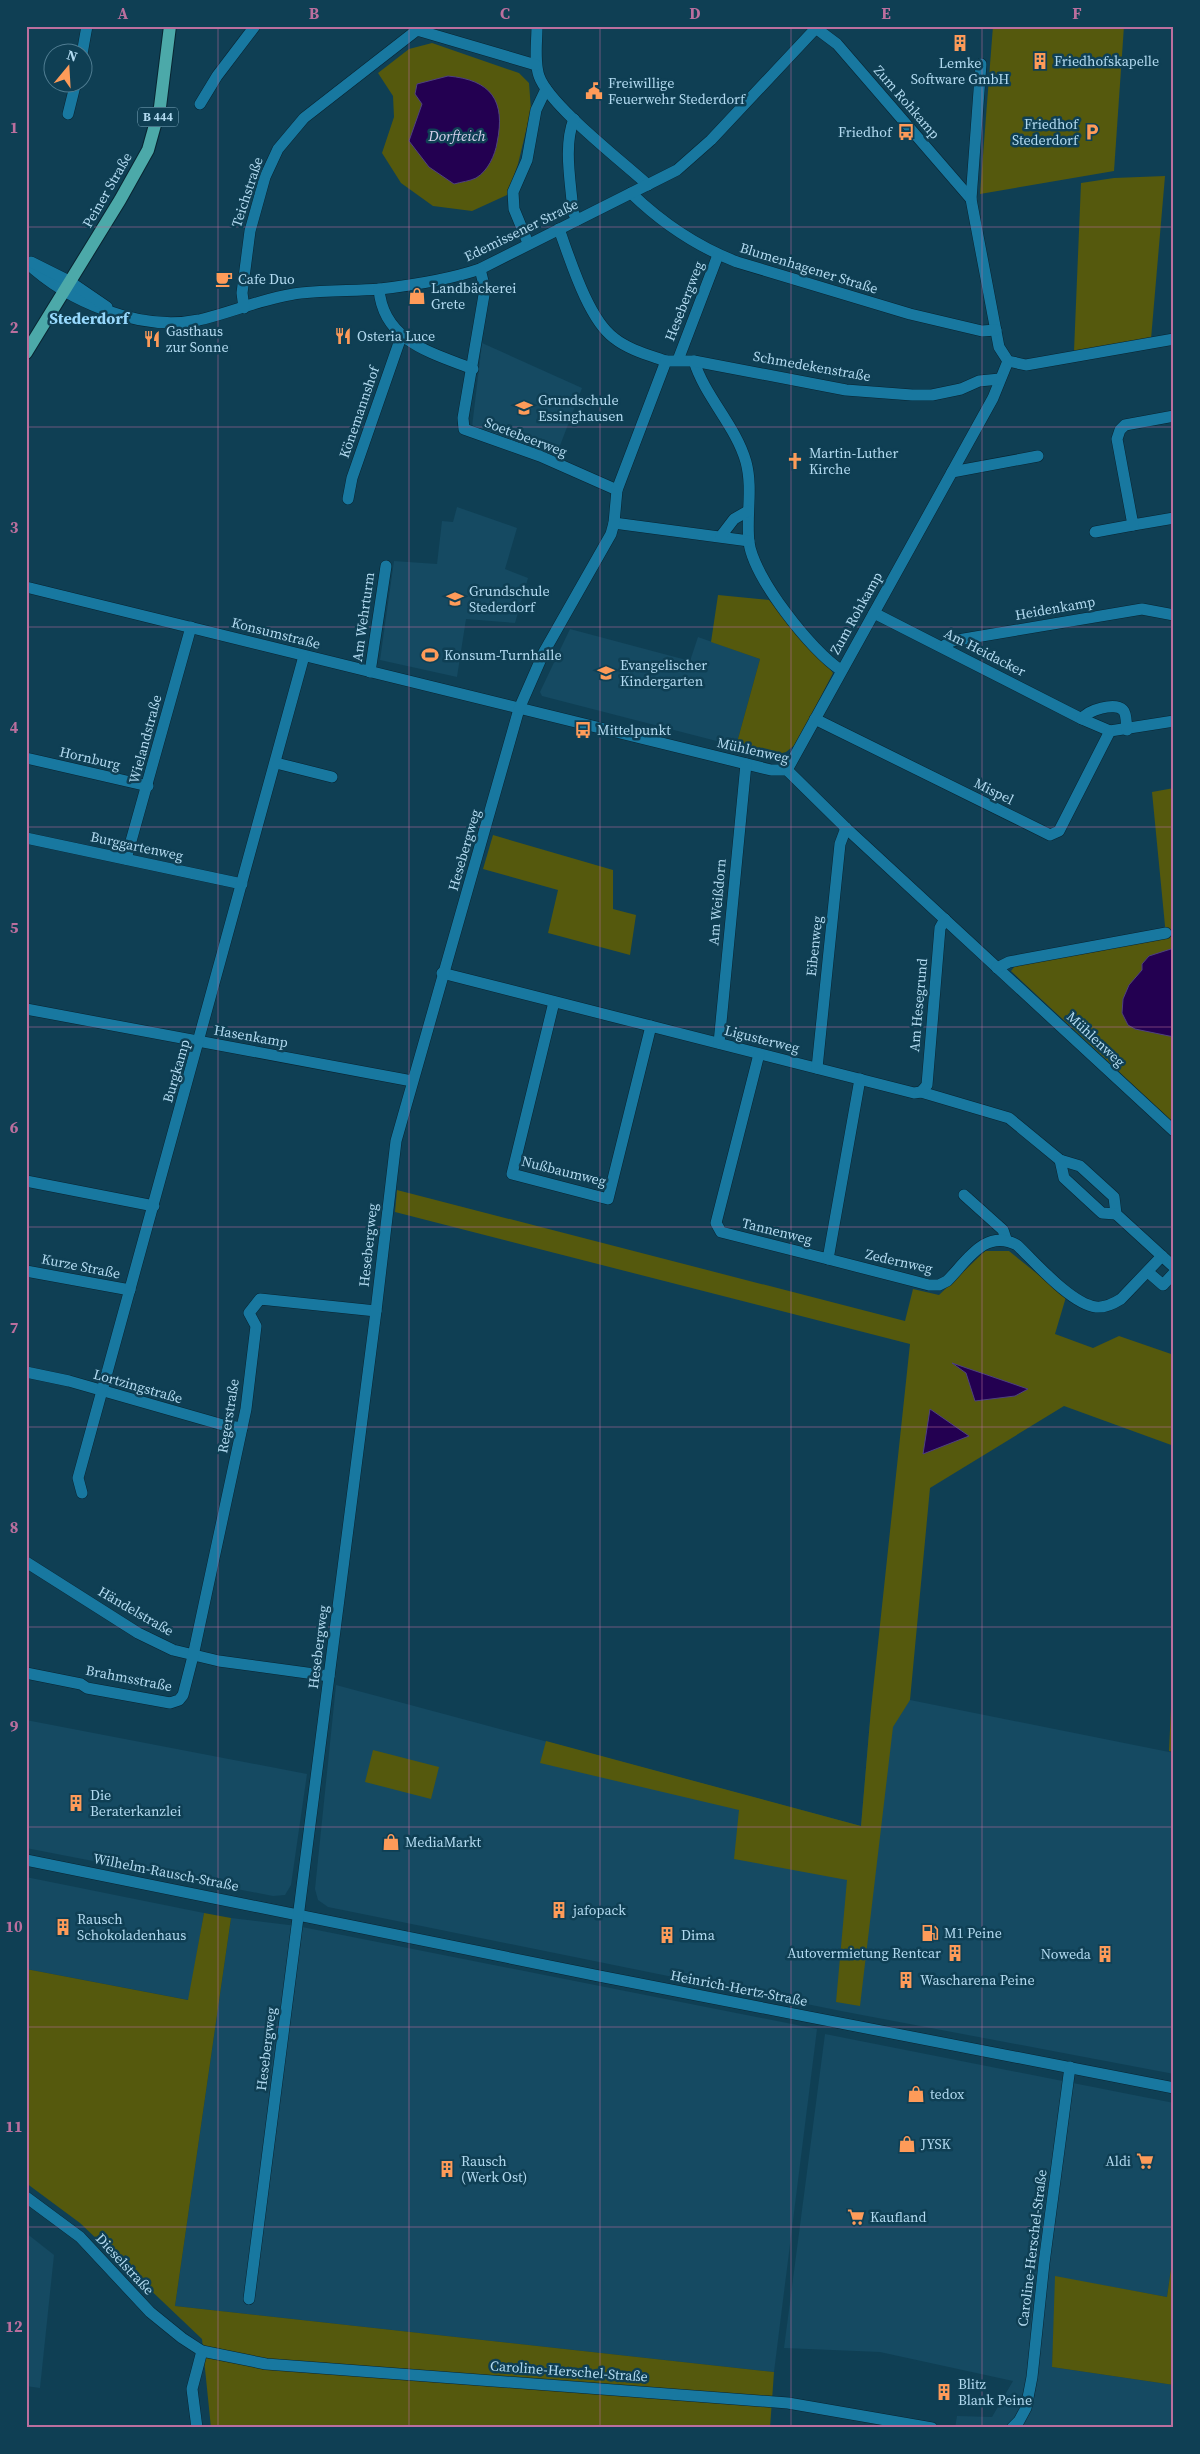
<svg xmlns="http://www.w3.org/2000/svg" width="1200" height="2454" font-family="'Source Serif 4',serif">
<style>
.built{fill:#154a62}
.green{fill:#55590d}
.water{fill:#230051;stroke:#4e4181}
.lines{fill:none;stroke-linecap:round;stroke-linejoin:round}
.minor-casing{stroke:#082431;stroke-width:12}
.major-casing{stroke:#082431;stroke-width:14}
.minor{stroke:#1878a0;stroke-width:11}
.major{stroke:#4ca9a9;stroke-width:12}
.grid{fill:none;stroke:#bb6f9e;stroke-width:1;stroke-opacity:0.55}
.labels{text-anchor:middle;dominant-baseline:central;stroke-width:5;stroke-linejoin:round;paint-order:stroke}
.shield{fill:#0f3f54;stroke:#81acc1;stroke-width:1}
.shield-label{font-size:12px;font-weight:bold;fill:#b2daf0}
.poi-label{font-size:14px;fill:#b2daf0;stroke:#0f3f54;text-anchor:start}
.street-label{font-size:14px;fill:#b2daf0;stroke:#0f3f54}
.water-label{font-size:15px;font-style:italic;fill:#d6d1ed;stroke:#0f3f54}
.quarter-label{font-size:16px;font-weight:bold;fill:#97d8fc;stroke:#0f3f54}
.neatline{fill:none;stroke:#bb6f9e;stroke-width:2}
.grid-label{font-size:16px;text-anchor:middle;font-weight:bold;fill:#bb6f9e}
</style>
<rect width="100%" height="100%" fill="#0f3f54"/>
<!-- built -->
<g class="built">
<polygon points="482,343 582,388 556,456 472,427"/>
<polygon points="457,507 517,528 505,569 528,578 515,623 466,619 457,677 380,660 394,561 437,564 442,521 453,522"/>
<polygon points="570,629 690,661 698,637 760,659 736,746 542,696 540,692"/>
<polygon points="336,1685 861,1826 871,1709 910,1700 1174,1753 1174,2074 841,2011 328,1907 318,1900 315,1889"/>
<polygon points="26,1720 307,1774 291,1885 285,1895 273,1896 26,1848"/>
<polygon points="26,1877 204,1913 189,2000 26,1969"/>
<polygon points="231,1918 297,1926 817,2029 774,2372 175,2306"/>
<polygon points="825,2034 1174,2103 1174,2247 1167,2297 1056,2277 1052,2367 1174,2385 1174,2428 955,2428 957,2416 992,2417 1013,2381 880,2352 784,2348"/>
<polygon points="26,2233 54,2255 40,2388 26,2386"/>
</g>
<!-- green -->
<g class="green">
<polygon points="993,26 1124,26 1114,171 980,194"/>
<polygon points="432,43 519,73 529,83 531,110 518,164 507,195 472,211 433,206 401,183 382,153 394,117 393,96 378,73 409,49"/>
<polygon points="1165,176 1151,339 1074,351 1081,183 1114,178"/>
<polygon points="718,595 769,600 812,647 833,673 796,744 786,752 767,757 736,746 760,659 711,642"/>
<polygon points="1174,788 1174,1123 1011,971 1014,967 1022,963 1166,936 1152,792"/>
<polygon points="493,835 613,870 613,909 636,915 630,955 548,933 558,890 483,869"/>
<polygon points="397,1190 905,1321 913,1289 939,1295 985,1251 1009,1251 1066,1297 1055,1334 1093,1348 1119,1336 1174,1355 1174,1446 1064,1406 930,1488 910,1700 893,1727 860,2006 836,2002 847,1880 734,1859 739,1810 540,1763 546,1741 861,1826 871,1709 910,1344 395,1212"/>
<polygon points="1174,1643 1174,1752 1169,1751"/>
<polygon points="373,1750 439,1767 431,1799 365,1782"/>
<polygon points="204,1913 231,1918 175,2306 774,2372 770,2428 211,2428 202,2339 80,2223 26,2183 26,1969 188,2000"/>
<polygon points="1174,2247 1174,2385 1052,2367 1055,2276 1167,2297"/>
</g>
<!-- water -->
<g class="water">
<path d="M448,76c43,4 58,24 49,67 -2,12 -9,28 -21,35 -6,3 -15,4 -22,6l-25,-17 -20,-26 13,-37 -7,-10 2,-10z"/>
<polygon points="1174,948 1174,1037 1135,1029 1128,1025 1122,1013 1123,999 1129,985 1142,970 1142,964 1149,956"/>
<polygon points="952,1363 1028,1389 1015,1396 975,1401 966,1373"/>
<polygon points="930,1409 969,1436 923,1454"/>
</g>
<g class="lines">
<!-- minor casing -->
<g class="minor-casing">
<g id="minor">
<path d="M537,26c0,16 -3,35 2,50 10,29 84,86 109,109"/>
<polyline points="813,26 837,44 971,199 999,347 1008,361 1026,365 1174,339"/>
<polyline points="82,54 87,26"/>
<polyline points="200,104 217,76 255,26"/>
<polyline points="68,114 76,82"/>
<path d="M574,119c-11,27 -3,64 -1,93l4,8"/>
<path d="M631,193c30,29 67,54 106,69l173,52 72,17 14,-1"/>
<polyline points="971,199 981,64"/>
<path d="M559,229c11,30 29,90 55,109 15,12 35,17 52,23"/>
<polyline points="528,243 514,209 513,192 527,160 536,110 546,89"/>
<path d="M26,262c42,40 114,70 173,58 34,-8 67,-23 102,-27 27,-3 53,-2 79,-4 34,-4 68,-9 100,-20l197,-99 34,-30 107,-114"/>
<polyline points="31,262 69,281 107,307"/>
<polyline points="480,269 485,289 463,418 464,429 540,456 617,490"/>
<path d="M379,289c4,52 53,64 94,80"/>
<polyline points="244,308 242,293 250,231 265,177 278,149 304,118 417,30 536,65"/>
<polyline points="678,360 718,255"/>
<path d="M694,361c11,36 42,65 52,101 7,26 0,54 3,80 4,35 63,110 92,128"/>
<polyline points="1174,416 1125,425 1120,430 1117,439 1133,525 1174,518"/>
<polyline points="952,472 1038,456"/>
<polyline points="348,499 352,478 401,337"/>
<polyline points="614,523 749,541"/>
<polyline points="1095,532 1133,525"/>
<polyline points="721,536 734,519 748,511"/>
<polyline points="26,587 771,770 787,770 846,828 1174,1131"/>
<polyline points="874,613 1082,719 1110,731 1174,721"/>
<polyline points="942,647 952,641 1142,609 1174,615"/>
<polyline points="370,672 386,566"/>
<polyline points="815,719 1050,835 1059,831 1110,731"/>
<path d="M1082,719c5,-9 33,-17 41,-9 4,4 3,14 4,20"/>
<polyline points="26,758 148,786"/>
<polyline points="276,763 332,777"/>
<polyline points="787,770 993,398 1008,361"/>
<polyline points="26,838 242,884"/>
<polyline points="126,859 191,627"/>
<polyline points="997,968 1009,962 1166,933"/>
<polyline points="442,973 914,1093 921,1092 1009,1118 1060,1160 1080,1166 1114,1197 1116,1214 1174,1267"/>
<polyline points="554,1002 512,1174 608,1199 651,1026"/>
<polyline points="26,1009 412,1081"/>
<polyline points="719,1043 746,764"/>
<polyline points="759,1054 716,1223 721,1232 828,1259 860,1079"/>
<polyline points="817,1068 840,844 846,828"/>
<polyline points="921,1092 927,1085 940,928 945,919"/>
<polyline points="1060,1160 1064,1178 1102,1213 1116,1214"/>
<polyline points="26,1181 154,1206"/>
<polyline points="964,1195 1003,1230 1006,1239"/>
<path d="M828,1259l101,26h10l8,-4c20,-20 38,-53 70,-36 18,17 54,59 79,62 9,1 17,-3 25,-8l41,-43"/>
<polyline points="26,1271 130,1290"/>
<polyline points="1148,1272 1163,1285 1174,1273"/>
<polyline points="26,1372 69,1381 223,1425 242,1428"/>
<polyline points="82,1493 78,1478 304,656"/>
<polyline points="26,1562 138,1633 173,1650 219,1661 329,1676"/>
<polyline points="26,1673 81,1684 87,1688 170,1703 179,1700 183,1695 193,1656 246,1409 256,1326 249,1313 260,1299 376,1311"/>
<polyline points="26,1860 599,1976 1174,2088"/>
<polyline points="26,2197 80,2237 150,2312 182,2338 202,2351 266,2364 788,2403 932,2428"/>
<polyline points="249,2299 376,1311 396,1141 519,709 544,652 611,534 614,523 617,490 666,361 694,361 846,390 912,395 932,395 961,389 979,381 1000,379"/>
<polyline points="197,2428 192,2389 202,2351"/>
<polyline points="1012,2428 1019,2421 1026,2408 1032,2377 1044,2263 1070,2067"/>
</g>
</g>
<!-- major casing -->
<g class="major-casing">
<polyline id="major" points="26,353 120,200 148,150 160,107 170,26"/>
</g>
<!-- minor -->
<use href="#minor" class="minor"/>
<!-- major -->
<use href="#major" class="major"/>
</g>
<!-- grid -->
<path class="grid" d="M218,26v2402M409,26v2402M600,26v2402M791,26v2402M982,26v2402M26,227h1148M26,427h1148M26,627h1148M26,827h1148M26,1027h1148M26,1227h1148M26,1427h1148M26,1627h1148M26,1827h1148M26,2027h1148M26,2227h1148"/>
<!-- icons -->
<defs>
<g id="building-bare" transform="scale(1.35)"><path d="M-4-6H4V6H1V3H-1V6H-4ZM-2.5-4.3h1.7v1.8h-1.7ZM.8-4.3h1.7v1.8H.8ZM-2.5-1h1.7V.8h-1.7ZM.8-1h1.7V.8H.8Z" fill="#fe9b59" stroke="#0f3f54" stroke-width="2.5" paint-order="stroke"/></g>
<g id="civic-bare" transform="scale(1.35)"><path d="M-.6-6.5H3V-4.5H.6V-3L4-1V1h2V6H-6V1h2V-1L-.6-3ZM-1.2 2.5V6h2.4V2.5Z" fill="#fe9b59" stroke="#0f3f54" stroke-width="2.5" paint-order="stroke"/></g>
<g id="bus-bare" transform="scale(1.35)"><path d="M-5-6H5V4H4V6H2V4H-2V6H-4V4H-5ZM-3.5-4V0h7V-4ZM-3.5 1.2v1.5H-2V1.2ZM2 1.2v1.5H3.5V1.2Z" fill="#fe9b59" stroke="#0f3f54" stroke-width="2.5" paint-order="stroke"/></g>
<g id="parking-bare" transform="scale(1.35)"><path d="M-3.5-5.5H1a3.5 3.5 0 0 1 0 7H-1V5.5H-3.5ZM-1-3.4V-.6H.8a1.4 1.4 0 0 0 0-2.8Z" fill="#fe9b59" stroke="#0f3f54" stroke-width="2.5" paint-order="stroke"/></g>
<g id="cafe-bare" transform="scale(1.35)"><path d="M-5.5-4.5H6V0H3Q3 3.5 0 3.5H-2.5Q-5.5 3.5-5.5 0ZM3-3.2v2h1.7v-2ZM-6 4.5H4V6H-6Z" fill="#fe9b59" stroke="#0f3f54" stroke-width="2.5" paint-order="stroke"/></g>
<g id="shop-bare" transform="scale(1.35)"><path d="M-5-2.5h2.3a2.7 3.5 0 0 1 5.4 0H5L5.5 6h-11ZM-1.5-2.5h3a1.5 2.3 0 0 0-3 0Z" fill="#fe9b59" stroke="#0f3f54" stroke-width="2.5" paint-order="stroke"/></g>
<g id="restaurant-bare" transform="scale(1.35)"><path d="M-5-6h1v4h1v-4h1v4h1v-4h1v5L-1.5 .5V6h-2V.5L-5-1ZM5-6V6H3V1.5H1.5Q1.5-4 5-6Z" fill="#fe9b59" stroke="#0f3f54" stroke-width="2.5" paint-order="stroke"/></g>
<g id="school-bare" transform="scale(1.35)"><path d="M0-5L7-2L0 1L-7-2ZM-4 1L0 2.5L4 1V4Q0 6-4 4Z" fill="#fe9b59" stroke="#0f3f54" stroke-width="2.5" paint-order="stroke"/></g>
<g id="church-bare" transform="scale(1.35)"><path d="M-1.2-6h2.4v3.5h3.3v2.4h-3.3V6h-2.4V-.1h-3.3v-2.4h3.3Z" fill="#fe9b59" stroke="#0f3f54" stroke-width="2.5" paint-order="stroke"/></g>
<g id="stadium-bare" transform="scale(1.35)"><path d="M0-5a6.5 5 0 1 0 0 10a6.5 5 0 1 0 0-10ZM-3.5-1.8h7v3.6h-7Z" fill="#fe9b59" stroke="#0f3f54" stroke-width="2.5" paint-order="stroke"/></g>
<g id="fuel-bare" transform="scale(1.35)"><path d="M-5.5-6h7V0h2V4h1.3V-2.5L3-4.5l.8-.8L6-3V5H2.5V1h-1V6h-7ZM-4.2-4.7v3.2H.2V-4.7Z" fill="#fe9b59" stroke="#0f3f54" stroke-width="2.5" paint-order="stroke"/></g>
<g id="supermarket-bare" transform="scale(1.35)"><path d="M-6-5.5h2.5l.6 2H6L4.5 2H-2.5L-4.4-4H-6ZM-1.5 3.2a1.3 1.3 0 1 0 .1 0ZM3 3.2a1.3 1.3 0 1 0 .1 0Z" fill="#fe9b59" stroke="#0f3f54" stroke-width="2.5" paint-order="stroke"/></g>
</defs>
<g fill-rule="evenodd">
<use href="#building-bare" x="960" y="43"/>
<use href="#building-bare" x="1040" y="61"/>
<use href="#civic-bare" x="594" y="91"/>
<use href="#bus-bare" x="906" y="132"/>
<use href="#parking-bare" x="1092" y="132"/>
<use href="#cafe-bare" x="224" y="279"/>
<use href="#shop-bare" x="417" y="296"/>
<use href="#restaurant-bare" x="343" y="336"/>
<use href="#restaurant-bare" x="152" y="339"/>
<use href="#school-bare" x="524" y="408"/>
<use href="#church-bare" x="795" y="461"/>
<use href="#school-bare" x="455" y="599"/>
<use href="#stadium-bare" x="430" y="655"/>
<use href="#school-bare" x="606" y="673"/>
<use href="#bus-bare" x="583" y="730"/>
<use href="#building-bare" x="76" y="1803"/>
<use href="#shop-bare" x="391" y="1842"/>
<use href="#building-bare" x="559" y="1910"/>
<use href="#building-bare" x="63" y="1927"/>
<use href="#fuel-bare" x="930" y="1933"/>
<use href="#building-bare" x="667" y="1935"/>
<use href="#building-bare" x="955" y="1953"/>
<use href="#building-bare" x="1105" y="1954"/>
<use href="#building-bare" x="906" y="1980"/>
<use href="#shop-bare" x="916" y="2094"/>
<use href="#shop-bare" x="907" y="2144"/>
<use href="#supermarket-bare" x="1145" y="2161"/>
<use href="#building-bare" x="447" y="2169"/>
<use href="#supermarket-bare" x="856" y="2217"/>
<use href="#building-bare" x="944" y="2392"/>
</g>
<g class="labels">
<!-- shield labels -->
<rect class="shield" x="138" y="107.5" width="40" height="19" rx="4"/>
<g class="shield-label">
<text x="158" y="117">B 444</text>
</g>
<!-- poi labels -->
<g class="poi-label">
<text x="1054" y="61">Friedhofskapelle</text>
<text x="960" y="63" text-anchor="middle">Lemke<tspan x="960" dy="16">Software GmbH</tspan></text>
<text x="608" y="83">Freiwillige<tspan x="608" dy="16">Feuerwehr Stederdorf</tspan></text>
<text x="1078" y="124" text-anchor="end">Friedhof<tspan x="1078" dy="16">Stederdorf</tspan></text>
<text x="892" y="132" text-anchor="end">Friedhof</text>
<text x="238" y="279">Cafe Duo</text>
<text x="431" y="288">Landbäckerei<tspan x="431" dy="16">Grete</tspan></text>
<text x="166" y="331">Gasthaus<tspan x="166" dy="16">zur Sonne</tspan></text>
<text x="357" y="336">Osteria Luce</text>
<text x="538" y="400">Grundschule<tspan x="538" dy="16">Essinghausen</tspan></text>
<text x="809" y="453">Martin-Luther<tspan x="809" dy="16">Kirche</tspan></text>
<text x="469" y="591">Grundschule<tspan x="469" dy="16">Stederdorf</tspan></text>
<text x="444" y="655">Konsum-Turnhalle</text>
<text x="620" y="665">Evangelischer<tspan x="620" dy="16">Kindergarten</tspan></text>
<text x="597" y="730">Mittelpunkt</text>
<text x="90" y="1795">Die<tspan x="90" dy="16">Beraterkanzlei</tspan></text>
<text x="405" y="1842">MediaMarkt</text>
<text x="573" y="1910">jafopack</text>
<text x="77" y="1919">Rausch<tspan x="77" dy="16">Schokoladenhaus</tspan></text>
<text x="944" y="1933">M1 Peine</text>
<text x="681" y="1935">Dima</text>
<text x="941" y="1953" text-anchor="end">Autovermietung Rentcar</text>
<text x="1091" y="1954" text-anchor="end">Noweda</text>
<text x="920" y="1980">Wascharena Peine</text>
<text x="930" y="2094">tedox</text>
<text x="921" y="2144">JYSK</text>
<text x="461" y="2161">Rausch<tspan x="461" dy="16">(Werk Ost)</tspan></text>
<text x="1131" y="2161" text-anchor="end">Aldi</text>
<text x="870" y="2217">Kaufland</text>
<text x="958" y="2384">Blitz<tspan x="958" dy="16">Blank Peine</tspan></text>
</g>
<!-- street labels -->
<g class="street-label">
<text transform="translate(907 102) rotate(49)">Zum Rohkamp</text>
<text transform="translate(107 190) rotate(-60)">Peiner Straße</text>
<text transform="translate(247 192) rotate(-72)">Teichstraße</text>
<text transform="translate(521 230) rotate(-26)">Edemissener Straße</text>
<text transform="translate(809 268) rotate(17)">Blumenhagener Straße</text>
<text transform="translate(684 301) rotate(-69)">Hesebergweg</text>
<text transform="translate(812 366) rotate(10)">Schmedekenstraße</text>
<text transform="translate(359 412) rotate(-71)">Könemannshof</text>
<text transform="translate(526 437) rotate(21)">Soetebeerweg</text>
<text transform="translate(1055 608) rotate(-10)">Heidenkamp</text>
<text transform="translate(856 613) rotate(-61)">Zum Rohkamp</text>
<text transform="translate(363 617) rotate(-82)">Am Wehrturm</text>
<text transform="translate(276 633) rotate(14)">Konsumstraße</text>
<text transform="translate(985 652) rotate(27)">Am Heidacker</text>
<text transform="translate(145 739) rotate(-75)">Wielandstraße</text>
<text transform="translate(753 750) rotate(13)">Mühlenweg</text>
<text transform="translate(90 758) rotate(13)">Hornburg</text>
<text transform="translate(994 791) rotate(26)">Mispel</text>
<text transform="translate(137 846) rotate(12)">Burggartenweg</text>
<text transform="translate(464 850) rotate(-74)">Hesebergweg</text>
<text transform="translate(717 902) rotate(-85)">Am Weißdorn</text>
<text transform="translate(814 946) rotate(-84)">Eibenweg</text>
<text transform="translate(918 1005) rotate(-85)">Am Hesegrund</text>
<text transform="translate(251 1036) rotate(10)">Hasenkamp</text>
<text transform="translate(762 1039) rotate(14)">Ligusterweg</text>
<text transform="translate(1096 1039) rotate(43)">Mühlenweg</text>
<text transform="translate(176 1071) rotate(-74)">Burgkamp</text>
<text transform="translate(564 1171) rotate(14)">Nußbaumweg</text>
<text transform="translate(777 1231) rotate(14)">Tannenweg</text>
<text transform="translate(368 1245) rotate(-84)">Hesebergweg</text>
<text transform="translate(899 1261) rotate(13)">Zedernweg</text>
<text transform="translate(81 1266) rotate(11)">Kurze Straße</text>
<text transform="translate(138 1386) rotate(16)">Lortzingstraße</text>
<text transform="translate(228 1416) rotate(-81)">Regerstraße</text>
<text transform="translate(136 1611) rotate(30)">Händelstraße</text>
<text transform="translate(318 1647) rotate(-83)">Hesebergweg</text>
<text transform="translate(129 1678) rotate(11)">Brahmsstraße</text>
<text transform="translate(166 1872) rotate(11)">Wilhelm-Rausch-Straße</text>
<text transform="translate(739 1988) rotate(11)">Heinrich-Hertz-Straße</text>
<text transform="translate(266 2049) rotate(-83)">Hesebergweg</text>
<text transform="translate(1032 2248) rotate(-83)">Caroline-Herschel-Straße</text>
<text transform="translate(125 2264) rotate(47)">Dieselstraße</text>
<text transform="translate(569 2371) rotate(4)">Caroline-Herschel-Straße</text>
</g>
<!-- water labels -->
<g class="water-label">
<text x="457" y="135">Dorfteich</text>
</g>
<!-- quarter labels -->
<g class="quarter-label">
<text x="89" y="318">Stederdorf</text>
</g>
</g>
<!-- border -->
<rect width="1200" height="2454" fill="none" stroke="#0f3f54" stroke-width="55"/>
<!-- north arrow -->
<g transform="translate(68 68) rotate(18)"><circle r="24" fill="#0f3f54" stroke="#507d92"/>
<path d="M0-4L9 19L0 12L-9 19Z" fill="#fe9b59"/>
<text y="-8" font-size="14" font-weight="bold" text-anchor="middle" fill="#b2daf0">N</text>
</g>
<rect x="28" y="28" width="1144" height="2398" class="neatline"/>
<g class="grid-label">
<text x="123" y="19">A</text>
<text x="314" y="19">B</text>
<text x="505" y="19">C</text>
<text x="695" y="19">D</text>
<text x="886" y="19">E</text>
<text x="1077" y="19">F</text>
<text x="14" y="133">1</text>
<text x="14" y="333">2</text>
<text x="14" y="533">3</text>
<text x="14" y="733">4</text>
<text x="14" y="933">5</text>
<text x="14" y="1133">6</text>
<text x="14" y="1333">7</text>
<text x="14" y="1533">8</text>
<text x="14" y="1732">9</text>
<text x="14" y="1932">10</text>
<text x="14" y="2132">11</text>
<text x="14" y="2332">12</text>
</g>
</svg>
